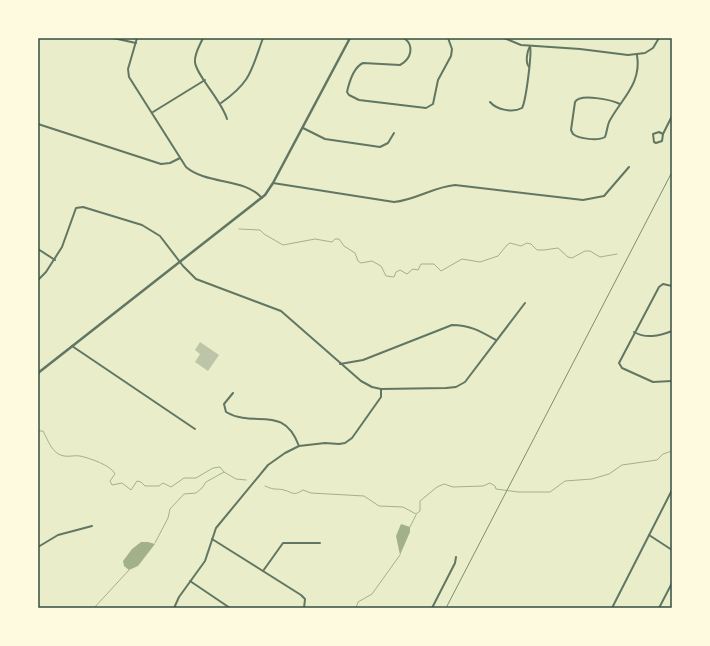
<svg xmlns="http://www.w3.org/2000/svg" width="710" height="646" font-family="Manrope,sans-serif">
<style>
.water{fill:#a3b18a}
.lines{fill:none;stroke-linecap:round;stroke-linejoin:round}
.stream{stroke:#a3b18a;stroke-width:1}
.building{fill:#bcc5a7}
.minor{stroke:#617663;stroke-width:2}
.tertiary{stroke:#617663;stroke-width:2.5}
.rail{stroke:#7c8e77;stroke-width:1}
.neatline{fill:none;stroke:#344e41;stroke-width:1.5}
</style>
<rect width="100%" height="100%" fill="#e9edc9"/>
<!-- water -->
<g class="water">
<polygon points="401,524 410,527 410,532 400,555 396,536"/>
<polygon points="141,542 148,542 155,544 138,566 129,570 124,566 123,561 132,549"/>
</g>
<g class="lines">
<!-- stream -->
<g class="stream">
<polyline points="239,229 260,230 264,234 283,245 315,239 332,242 335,239 339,239 344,246 355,253 358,261 361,263 372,261 381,266 386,276 394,277 396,272 400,270 407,274 413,269 418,270 421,264 434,264 441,271 462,259 480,262 498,256 507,245 510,243 521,246 527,243 531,244 537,250 544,250 558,248 568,257 572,258 585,251 590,251 600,257 617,254"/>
<path d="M38,431h5c5,9 9,23 21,25 5,1 10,-1 16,0 9,2 31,9 35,18l-5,7 2,4 10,-2 9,7 6,-9 4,1 4,4h14l4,-3 8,4 13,-9h12l17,-10 7,-1 4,5"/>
<path d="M265,486c11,5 11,2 19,4 10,3 9,6 19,0l8,3 53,3 15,10 24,1 13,7 4,-3v-10l17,-14 7,-3 9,3 30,-1 7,-3 5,3 1,3 22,3h32l15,-11 27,-2 17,-5 13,-9 35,-5 6,-6 9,-3"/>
<polyline points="410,527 416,515"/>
<polyline points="155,543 168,518 170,509 184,494 196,493 202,488 206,482 224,472 236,479 246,480"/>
<polyline points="94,608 129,570"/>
<polyline points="356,608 358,602 372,594 400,555"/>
</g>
</g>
<!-- building -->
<polygon class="building" points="200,342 219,355 208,371 195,362 200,354 195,350"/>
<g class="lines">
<!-- minor -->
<g class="minor">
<polyline points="113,38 136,43"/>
<path d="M137,38l-9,31 1,8 57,90c21,18 59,11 76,31"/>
<path d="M203,38c-3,7 -9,16 -8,24 1,13 27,39 32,57"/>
<path d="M404,38c11,8 7,21 -4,27l-37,-2c-9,4 -14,20 -16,29l2,3 10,5 67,8 7,-4 5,-24 13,-24 1,-7 -4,-11"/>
<polyline points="504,38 521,45 580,49 628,55 645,53 653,48 659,38"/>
<path d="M529,67c-4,-5 -2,-15 1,-21"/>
<path d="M490,102c7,8 23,11 32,6 4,-7 10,-55 8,-62"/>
<path d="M221,103c30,-21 30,-32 42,-65"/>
<path d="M620,104c-8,-4 -40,-11 -45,-2l-4,28 2,4c6,5 25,7 32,3 2,-5 2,-10 4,-15 12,-23 33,-38 28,-67"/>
<polyline points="153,112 205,80"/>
<polyline points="38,124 161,164 170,163 180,158"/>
<polyline points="303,128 325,139 380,147 388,143 394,133"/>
<polyline points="663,134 659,132 653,134 654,142 656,143 662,141 663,134 672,116"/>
<path d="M273,183l121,19c22,-2 39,-15 61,-17l128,15 21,-4 25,-29"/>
<polyline points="38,249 55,260"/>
<polyline points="38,280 46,272 62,247 76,208 83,207 142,225 160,236 183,266 196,279 281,311 361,381 372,387 381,389 446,388 456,387 465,382 525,303"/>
<polyline points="672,286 663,284 659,287 619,363 622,368 653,382 672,381"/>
<path d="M634,332c12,7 25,4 38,-1"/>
<polyline points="72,346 195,429"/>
<path d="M340,364l23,-4 89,-35c18,0 28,6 44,15"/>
<path d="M233,393l-9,11 2,8c29,17 57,-9 73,34"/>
<polyline points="649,535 672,550"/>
<polyline points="212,539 301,595 305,599 304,608"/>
<polyline points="38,547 58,535 92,526"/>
<polyline points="263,571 283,543 320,543"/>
<polyline points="190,581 230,608"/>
<polyline points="174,608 179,597 205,561 216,528 268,465 285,453 299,446 325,443 339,444 345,443 352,438 381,397 381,389"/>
<polyline points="432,608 455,563 456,557"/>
<polyline points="612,608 672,490"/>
<polyline points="659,608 672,583"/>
</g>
<!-- tertiary -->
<polyline class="tertiary" points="38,373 265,195 273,183 350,38"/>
<!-- rail -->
<polyline class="rail" points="446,608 672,172"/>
</g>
<!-- border -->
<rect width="710" height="646" fill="none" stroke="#fefae0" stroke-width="78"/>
<rect x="39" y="39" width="632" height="568" class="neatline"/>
</svg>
